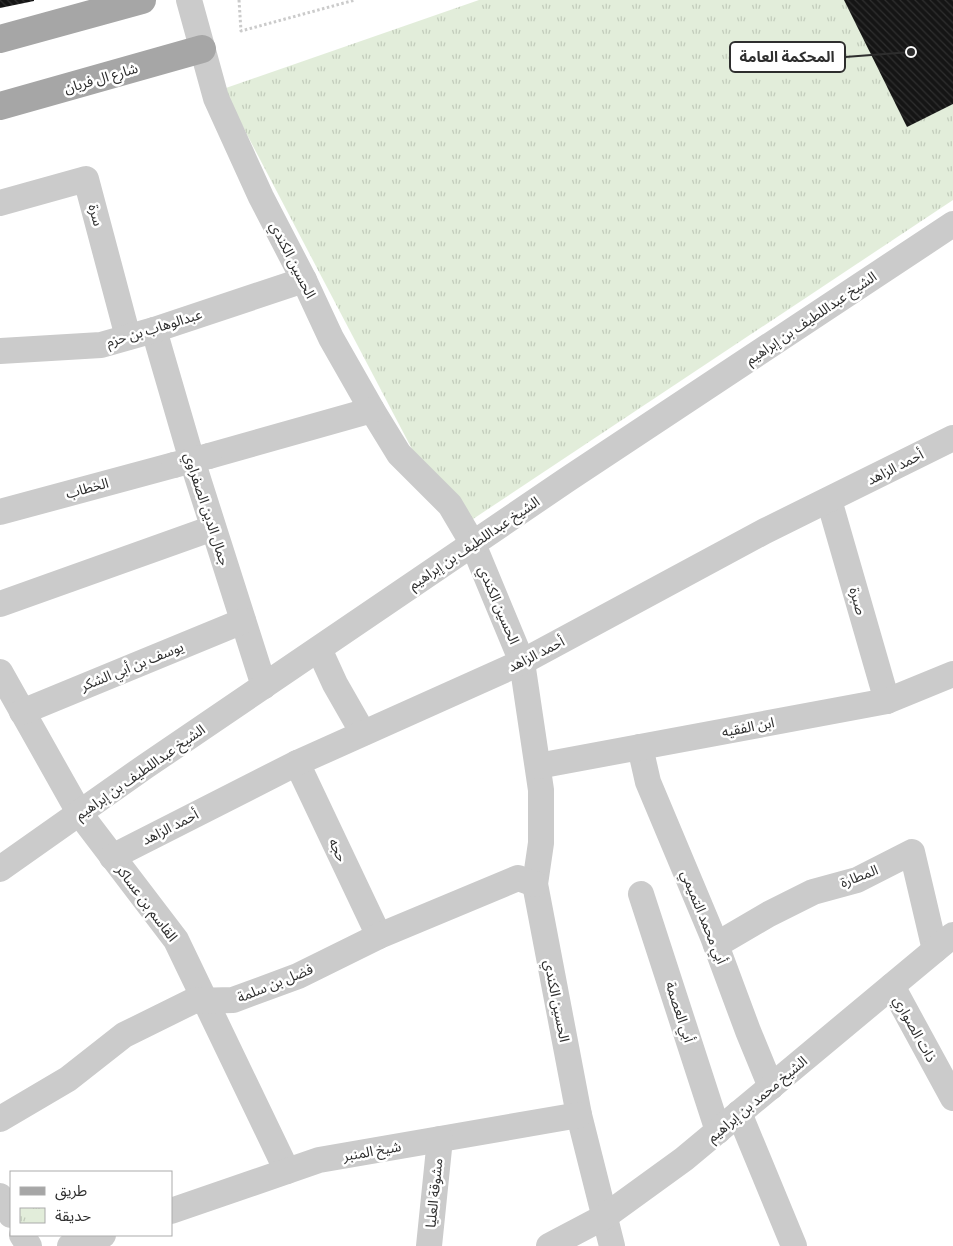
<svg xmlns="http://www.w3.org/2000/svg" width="953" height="1246" font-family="'Archivo Narrow','Noto Sans Arabic',sans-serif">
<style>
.park{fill:url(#park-tufts)}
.building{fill:url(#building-back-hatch)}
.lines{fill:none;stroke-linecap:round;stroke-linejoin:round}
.path{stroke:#cbcbcb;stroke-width:3;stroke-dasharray:2.5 2.5;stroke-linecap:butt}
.minor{stroke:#cbcbcb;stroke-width:26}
.major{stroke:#a6a6a6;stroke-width:28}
.minor-bridge{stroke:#cbcbcb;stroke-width:26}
.labels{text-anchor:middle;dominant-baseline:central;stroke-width:5;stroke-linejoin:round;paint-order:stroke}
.street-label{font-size:14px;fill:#2e2e2e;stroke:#fff}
.leader{fill:none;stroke:#2e2e2e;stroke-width:2}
.callout-dot{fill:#2e2e2e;stroke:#fff;stroke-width:2}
.callout{fill:#fff;stroke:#2e2e2e;stroke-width:2}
.callout-label{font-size:15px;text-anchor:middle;font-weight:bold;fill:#2e2e2e}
</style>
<defs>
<pattern id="park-tufts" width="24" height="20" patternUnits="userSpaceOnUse" patternTransform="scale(1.25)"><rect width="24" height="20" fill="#e2edda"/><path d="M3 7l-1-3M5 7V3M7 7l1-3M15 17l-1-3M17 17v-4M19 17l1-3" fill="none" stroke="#c2ccbb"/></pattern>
<pattern id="building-back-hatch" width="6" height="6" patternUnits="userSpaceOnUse" patternTransform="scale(1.25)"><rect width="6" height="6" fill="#151515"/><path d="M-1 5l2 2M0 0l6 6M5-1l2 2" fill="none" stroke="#2f2f2f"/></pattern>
</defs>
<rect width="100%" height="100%" fill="#fff"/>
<!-- park -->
<polygon class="park" points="479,0 953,0 953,200 455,531 223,89"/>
<!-- building -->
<g class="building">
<polygon points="0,0 34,0 34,1 0,8"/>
<polygon points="844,0 953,0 953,104 907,127"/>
</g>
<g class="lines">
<!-- path -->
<polyline class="path" points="239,0 241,31 355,0"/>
<!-- minor -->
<g class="minor">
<polyline points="189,0 216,98 261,197 304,280 331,338 372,410 399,454 450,505 473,544 522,662 541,790 541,843 535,884 579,1115 612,1246"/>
<polyline points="0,203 86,179 128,337"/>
<polyline points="154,330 191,457 264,686"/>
<polyline points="0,351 101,345 154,330 304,280"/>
<polyline points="209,456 372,410"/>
<polyline points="829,500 887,701"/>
<polyline points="0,512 174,465"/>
<polyline points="0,604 213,528"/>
<polyline points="319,649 335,684 363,733"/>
<polyline points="0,672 80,814 176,940 287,1171"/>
<polyline points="22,712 243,621"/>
<polyline points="640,747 648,782 713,937 748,1031 771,1087"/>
<polyline points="297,763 379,936"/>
<polyline points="538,766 887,701 953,674"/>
<polyline points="112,857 297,763 522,662 765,531 953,438"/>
<polyline points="0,869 146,766 568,479 953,224"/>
<polyline points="641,894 718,1131"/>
<polyline points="716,945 769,914 813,892 857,880 912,852 935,950"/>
<polyline points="892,986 953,1098"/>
<polyline points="739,1113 794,1246"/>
<polyline points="0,1119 68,1079 124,1035 193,1001 233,1000 298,976 379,936 518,878 535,884"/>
<polyline points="0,1196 11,1215"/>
<polyline points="171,1211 319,1160 579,1115"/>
<polyline points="22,1235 29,1246"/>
<polyline points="70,1246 103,1235"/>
<polyline points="429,1246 440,1139"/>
<polyline points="549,1246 604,1217 684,1159 953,935"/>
</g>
<!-- major -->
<g class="major">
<polyline points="0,39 142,0"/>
<polyline points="0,106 202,49"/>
</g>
<!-- minor-bridge -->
<polyline class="minor-bridge" points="174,465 209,456"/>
</g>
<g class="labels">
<!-- street labels -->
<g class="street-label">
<text transform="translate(101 78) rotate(-16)">شارع ال فريان</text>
<text transform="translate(96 215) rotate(75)">سرة</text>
<text transform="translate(293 260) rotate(63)">الحسين الكندي</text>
<text transform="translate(811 318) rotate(-34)">الشيخ عبداللطيف بن إبراهيم</text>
<text transform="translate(154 328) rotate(-17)">عبدالوهاب بن حزم</text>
<text transform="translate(895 467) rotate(-27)">أحمد الزاهد</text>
<text transform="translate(87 488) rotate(-15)">الخطاب</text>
<text transform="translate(207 509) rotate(72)">جمال الدين الصفراوي</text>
<text transform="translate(474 543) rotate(-34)">الشيخ عبداللطيف بن إبراهيم</text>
<text transform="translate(858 601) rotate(74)">صبرة</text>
<text transform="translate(499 605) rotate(67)">الحسين الكندي</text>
<text transform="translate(536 654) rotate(-27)">أحمد الزاهد</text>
<text transform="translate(132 666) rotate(-22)">يوسف بن أبي الشكر</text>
<text transform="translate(748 727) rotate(-11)">ابن الفقيه</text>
<text transform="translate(140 772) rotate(-35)">الشيخ عبداللطيف بن إبراهيم</text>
<text transform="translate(170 827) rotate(-27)">أحمد الزاهد</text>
<text transform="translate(338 850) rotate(65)">حجه</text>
<text transform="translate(859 876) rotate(-21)">المطارة</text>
<text transform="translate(147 903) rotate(53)">القاسم بن عساكر</text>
<text transform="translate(704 917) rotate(68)">أبي محمد التميمي</text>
<text transform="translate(275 983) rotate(-22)">فضل بن سلمة</text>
<text transform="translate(557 1001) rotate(79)">الحسين الكندي</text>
<text transform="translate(680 1012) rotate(72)">أبي العصمة</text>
<text transform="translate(915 1029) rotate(61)">ذات الصواري</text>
<text transform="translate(757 1099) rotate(-40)">الشيخ محمد بن إبراهيم</text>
<text transform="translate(372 1151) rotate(-10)">شيخ المنبر</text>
<text transform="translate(434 1193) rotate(-84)">مشوقة العليا</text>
</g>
</g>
<!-- callouts -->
<path class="leader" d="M911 52L845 57"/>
<circle class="callout-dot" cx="911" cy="52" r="5"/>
<rect class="callout" x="730" y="42" width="115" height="30" rx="5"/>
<g class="callout-label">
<text x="787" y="62">المحكمة العامة</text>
</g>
<!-- legend -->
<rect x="10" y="1171" width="162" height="65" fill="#ffffff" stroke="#ababab"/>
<rect x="20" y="1187" width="25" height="8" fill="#a6a6a6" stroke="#ababab"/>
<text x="55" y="1196" font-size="15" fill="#2e2e2e">طريق</text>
<rect x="20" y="1208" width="25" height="15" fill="url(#park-tufts)" stroke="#ababab"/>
<text x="55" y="1221" font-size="15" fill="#2e2e2e">حديقة</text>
</svg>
